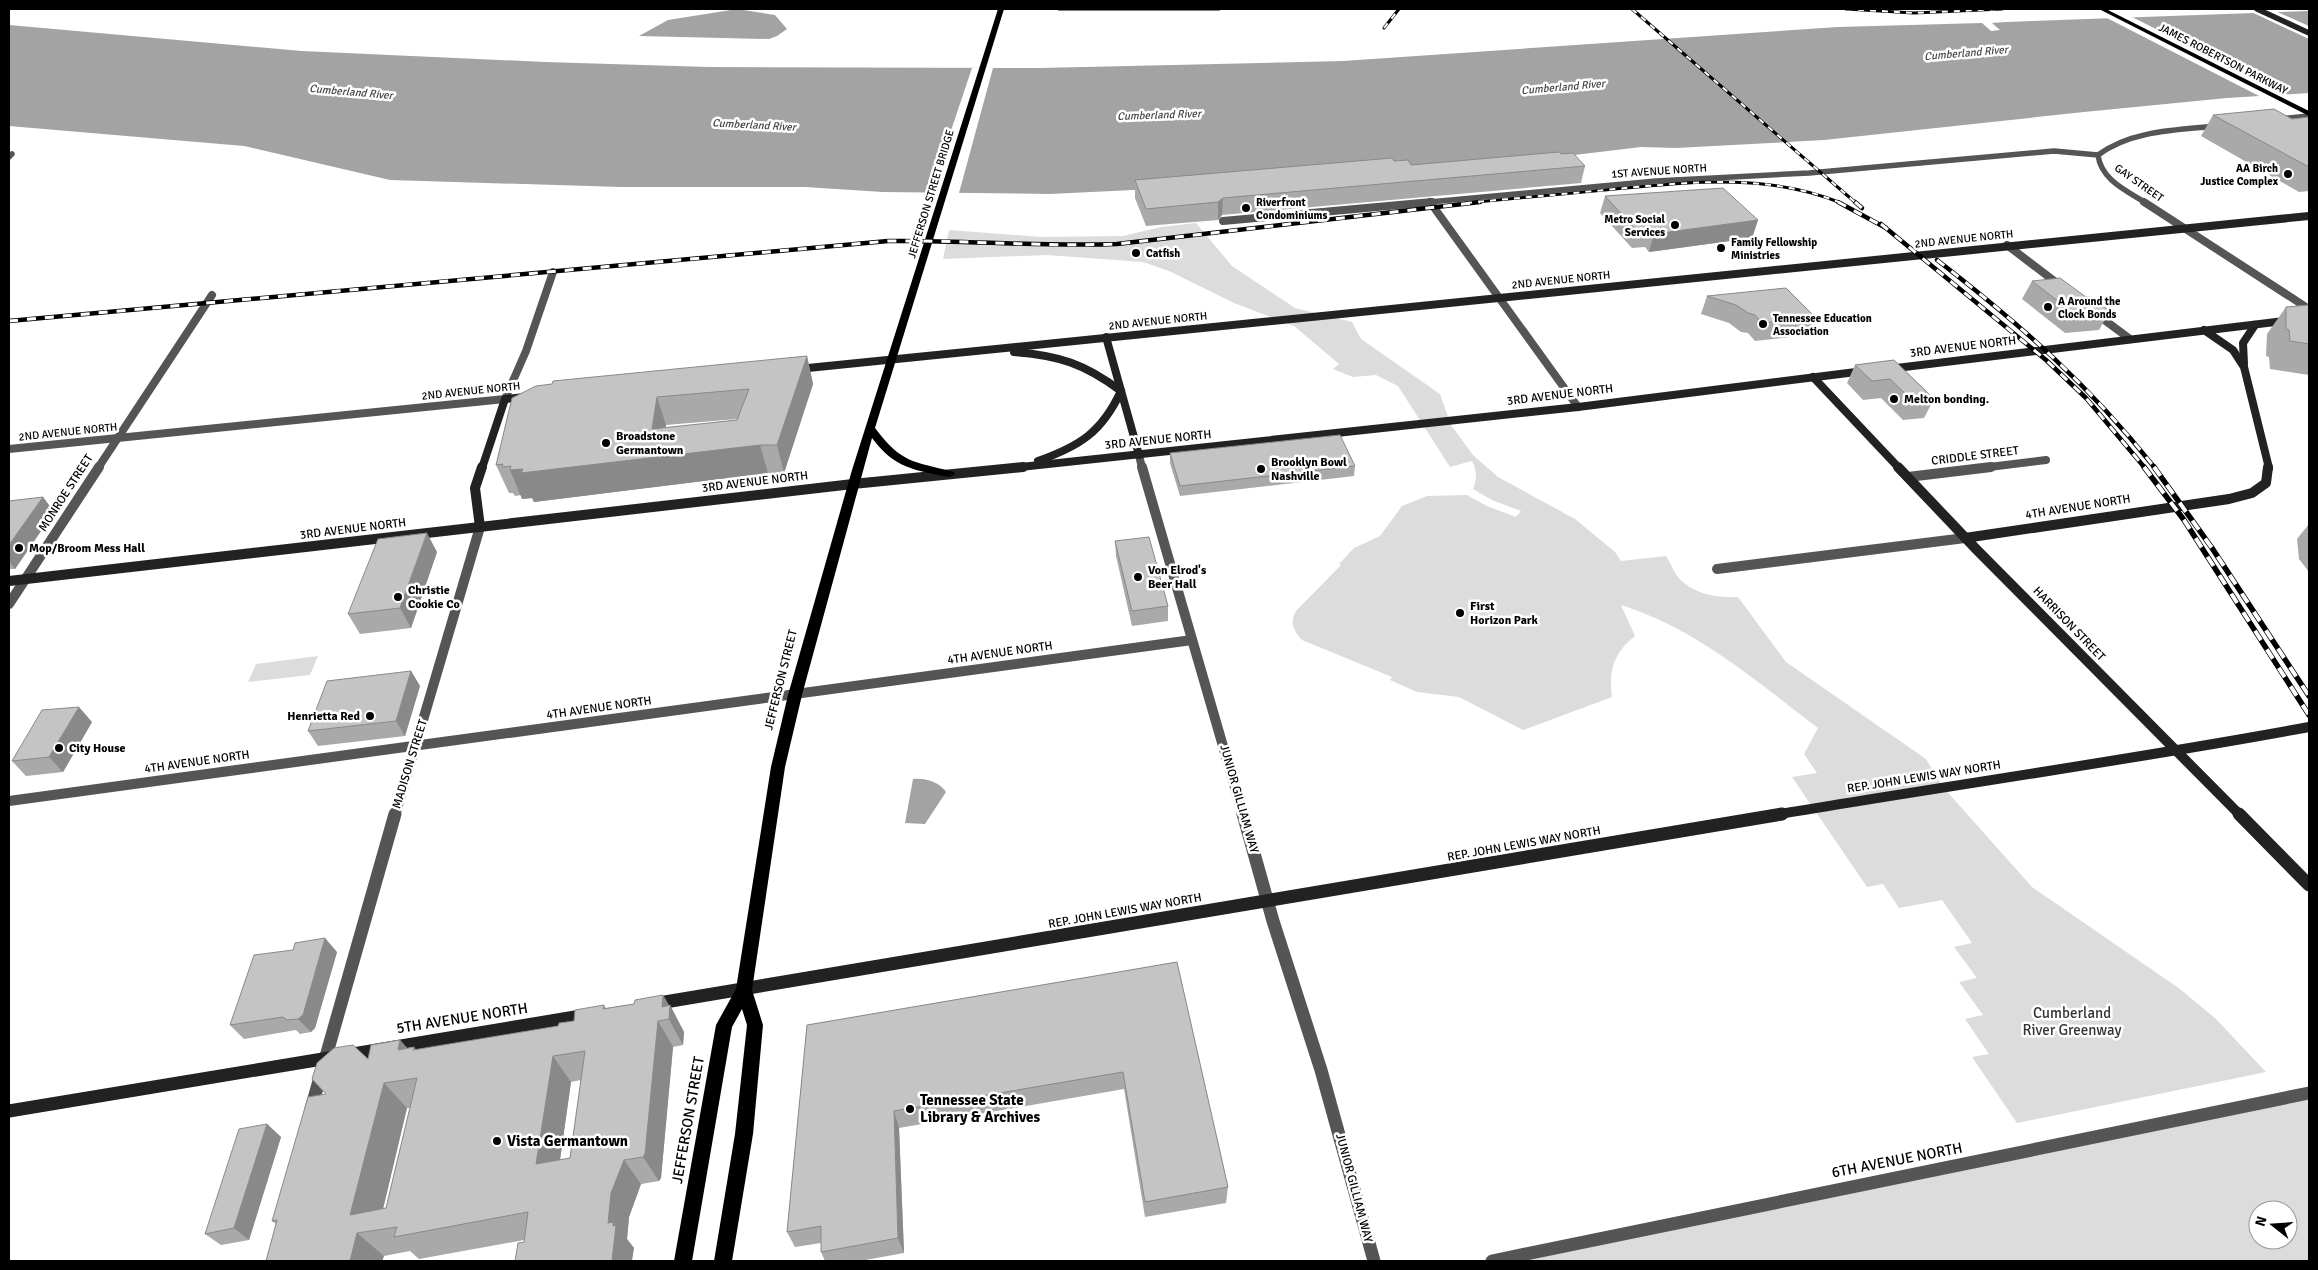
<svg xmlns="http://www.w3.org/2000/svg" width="2318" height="1270" font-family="Signika,sans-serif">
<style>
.green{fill:#dcdcdc;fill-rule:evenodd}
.water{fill:#a3a3a3}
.pier{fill:#fff}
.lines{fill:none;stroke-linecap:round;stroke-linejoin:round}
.street-far3{stroke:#555;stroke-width:5.5}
.street-far2{stroke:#555;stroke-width:8}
.street-far1{stroke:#555;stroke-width:10}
.street{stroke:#555;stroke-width:13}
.secondary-far3{stroke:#222;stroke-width:5.5}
.secondary-far2{stroke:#222;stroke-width:8}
.secondary-far1{stroke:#222;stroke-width:10}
.secondary{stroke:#222;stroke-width:13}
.primary{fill:#000;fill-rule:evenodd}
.rail-far2-casing{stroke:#000;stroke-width:3}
.rail-far1-casing{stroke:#000;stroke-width:4.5}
.rail-casing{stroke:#000;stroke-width:5.5}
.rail-far2{stroke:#fff;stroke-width:2;stroke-dasharray:6;stroke-linecap:butt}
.rail-far1{stroke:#fff;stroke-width:3;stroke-dasharray:9;stroke-linecap:butt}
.rail{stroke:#fff;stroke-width:4;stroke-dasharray:11;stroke-linecap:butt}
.wall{fill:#a9a9a9;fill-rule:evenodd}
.shaded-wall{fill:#898989}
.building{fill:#c4c4c4;stroke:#898989;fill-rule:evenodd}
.poi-dot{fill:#000;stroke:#fff;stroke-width:2}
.labels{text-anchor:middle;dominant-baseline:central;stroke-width:5;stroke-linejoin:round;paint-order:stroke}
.far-water-label{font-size:11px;font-style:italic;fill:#444;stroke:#fff}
.far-street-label{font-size:11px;fill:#000;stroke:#fff}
.far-poi-label{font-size:11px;font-weight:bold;fill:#000;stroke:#fff;text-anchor:start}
.street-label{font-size:12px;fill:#000;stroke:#fff}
.poi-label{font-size:12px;font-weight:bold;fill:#000;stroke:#fff;text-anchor:start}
.near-park-label{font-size:15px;fill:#333;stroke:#fff}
.near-street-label{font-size:15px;fill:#000;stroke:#fff}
.near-poi-label{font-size:15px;font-weight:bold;fill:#000;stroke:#fff;text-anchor:start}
</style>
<rect width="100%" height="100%" fill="#fff"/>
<!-- green -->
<g class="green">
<path d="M1196,223l36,43 63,42 57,14 9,17 79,55 11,31 22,30 25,22 77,42 40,33 6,9 45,-5c4,6 7,14 11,20 15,18 39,22 61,21l48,65 140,97 17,28 89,100 148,102 36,30 50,53 -249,51 -45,-66 17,-3 -24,-35 18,-4 -24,-33 18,-4 -23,-31 18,-4 -30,-43 -43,8 -16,-24 -16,3 -75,-110 25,-4 -13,-19 14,-26c-62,-47 -121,-99 -197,-123l14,31c-21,16 -27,35 -23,61l-89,33 -64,-33 -42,-5 -27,-12 2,-3 -90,-37c-8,-9 -13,-17 -6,-29l45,-46 -2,-1 15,-16 26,-12 22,-30 25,-10 40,-1 20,11 29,11 5,-6 -29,-11 -19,-11c4,-9 4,-19 -1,-28l-22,6 -52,-81 -22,-11 -23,2 -20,-8 6,-5 -45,-38 -60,-23 -65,-32 -26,-9 -96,-7 -104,4 6,-29 93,7 81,-1 38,-9z"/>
<polygon points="318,656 310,675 248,682 256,664"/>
<path d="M2309,1093v168h-817zM2258,1210h30v30h-30z"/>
</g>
<!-- water -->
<g class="water">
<polygon points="737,9 775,15 787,29 777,36 769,39 639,36 668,20"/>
<polygon points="2309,11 2309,93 2227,98 2084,112 1824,140 1676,148 1641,147 1533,160 1296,182 1050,194 883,192 805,187 621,187 390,180 244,146 9,126 9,25 302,51 545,62 709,67 1040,68 1343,61 1838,27 1982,23 1991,31 2000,30 1992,23 2006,22"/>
<path d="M913,779c13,-1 26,3 33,13l-21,32 -20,-1z"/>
</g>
<!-- pier -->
<g class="pier">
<polygon points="2247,10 2273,10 2309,26 2309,39"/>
<polygon points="2103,16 2130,16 2292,97 2263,98"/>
<polygon points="972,68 993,68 959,193 930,193"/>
</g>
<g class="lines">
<!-- street-far3 -->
<g class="street-far3">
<polyline points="2277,119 2309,116"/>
<polyline points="9,157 12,154"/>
<polyline points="1419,203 1656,181 1809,173 2054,151 2098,155"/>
<path d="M2146,203c-19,-12 -45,-23 -48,-48 34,-25 80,-25 120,-29"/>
</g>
<!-- street-far2 -->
<g class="street-far2">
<polyline points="1430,202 1578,407"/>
<polyline points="2144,202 2309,309"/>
<polyline points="1223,221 1432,202"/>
<polyline points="2007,245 2062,287"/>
<polyline points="2095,313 2130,339"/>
<polyline points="9,449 505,399 526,351 553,272"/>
<polyline points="1139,455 1142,468"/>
<polyline points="98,468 212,295"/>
<polyline points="1981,468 2046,460"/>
</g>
<!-- street-far1 -->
<g class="street-far1">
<polyline points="1142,467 1243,815"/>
<polyline points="1908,477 1991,467"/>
<polyline points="1717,569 1965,538"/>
<polyline points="9,604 99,467"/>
<polyline points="9,801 1192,640"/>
<polyline points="395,815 480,527"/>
</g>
<!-- street -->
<g class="street">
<polyline points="1243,814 1273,921 1321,1070 1374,1261"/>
<polyline points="311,1109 395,814"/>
<polyline points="1492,1261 2309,1093"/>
</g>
<!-- secondary-far3 -->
<polyline class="secondary-far3" points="2257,9 2309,33"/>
<!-- secondary-far2 -->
<g class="secondary-far2">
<polyline points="2204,330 2233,350 2244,367 2269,468"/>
<polyline points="1106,337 1139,455"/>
<path d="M1014,352c44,3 71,12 107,39"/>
<polyline points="2244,364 2243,343 2255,325"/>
<polyline points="798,369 2309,216"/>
<polyline points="1888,369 2309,318"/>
<polyline points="1813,377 1899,468"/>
<path d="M1038,461c42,-15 64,-29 83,-70"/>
<polyline points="482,468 505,399 525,397"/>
<polyline points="1011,468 1578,407 1864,371"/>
</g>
<!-- secondary-far1 -->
<g class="secondary-far1">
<polyline points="1898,467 1976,549 2240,815"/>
<polyline points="480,527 475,488 482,467"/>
<polyline points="1965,538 2229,499 2252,493 2266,483 2268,467"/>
<polyline points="9,581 853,484 1023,467"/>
<path d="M1774,815c178,-30 357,-55 535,-88"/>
</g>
<!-- secondary -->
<g class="secondary">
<polyline points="2239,814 2309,885"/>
<polyline points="653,1004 1782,814"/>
<polyline points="9,1111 587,1015"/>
</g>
<!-- primary -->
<g class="primary">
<path d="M998,9h6l-129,419c27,36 38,33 79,44l1,2 -5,3c-34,-6 -56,-9 -78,-39l-70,257 -17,72 -33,223 11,35 -10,109 -21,127h-18l21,-127 12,-109 -5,-16 -10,18 -40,234h-18l42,-236 20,-36 35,-222 17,-72 64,-225z"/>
<polygon points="2099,9 2106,9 2309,111 2309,116"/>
</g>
<!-- rail-far2 casing -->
<g class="rail-far2-casing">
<g id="rail-far2">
<polyline points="1059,9 1219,9"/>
<polyline points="1632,9 1856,203"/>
<polyline points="1846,9 1914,13 2002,9"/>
<polyline points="1384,28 1399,9"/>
<path d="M1466,203c50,-5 99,-9 149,-14 76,-7 153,-16 226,14"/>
</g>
</g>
<!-- rail-far1 casing -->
<g class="rail-far1-casing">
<g id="rail-far1">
<polyline points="1838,202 1886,228"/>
<polyline points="1855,202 1862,208"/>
<polyline points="1881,224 2046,360 2086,398 2145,468"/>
<path d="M1937,260c84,65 151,124 218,208"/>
<path d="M9,321l879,-80c77,-1 153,6 229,3l363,-42"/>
</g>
</g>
<!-- rail casing -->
<g class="rail-casing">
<g id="rail">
<polyline points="2144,467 2184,520 2309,715"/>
<polyline points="2154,467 2212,548 2309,696"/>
</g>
</g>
<!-- rail-far2 -->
<use href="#rail-far2" class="rail-far2"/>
<!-- rail-far1 -->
<use href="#rail-far1" class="rail-far1"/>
<!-- rail -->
<use href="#rail" class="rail"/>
</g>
<!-- wall -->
<g class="wall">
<polygon points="2213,115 2292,119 2309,117 2309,191 2299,192 2201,136"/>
<polygon points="1561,154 1585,166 1581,183 1222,215 1218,220 1146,226 1135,198 1135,180 1394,161 1411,165"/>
<polygon points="1605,196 1758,220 1752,238 1649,252 1645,247 1632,248 1600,213"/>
<polygon points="2032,281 2086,297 2110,311 2099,330 2065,333 2022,299"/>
<polygon points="1707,296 1815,317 1808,335 1755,341 1748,333 1741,332 1729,323 1701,314"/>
<polygon points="2309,305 2309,375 2270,369 2269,357 2266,356 2267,334 2286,307"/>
<path d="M807,356l6,28 -29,89h-16l-234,29 -2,-4 -10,1 -1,-4 -6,1 -2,-3h-4l-13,-28 16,-67zM737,419v1l-71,8v-3z"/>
<polygon points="1894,360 1934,399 1924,418 1903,420 1881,398 1863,400 1847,383 1855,365"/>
<polygon points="1170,453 1355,466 1354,476 1180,496 1170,463"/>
<polygon points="43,497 54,512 15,569 9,569 9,501"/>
<polygon points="2309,524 2309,572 2299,559 2297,539"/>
<polygon points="1115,541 1168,606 1168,621 1132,626 1116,556"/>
<polygon points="437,552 411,628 360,634 348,614"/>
<polygon points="411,671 420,686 405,736 318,746 308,731"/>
<polygon points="92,722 63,772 26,776 12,761"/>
<polygon points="337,952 315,1028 311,1032 300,1034 296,1030 244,1039 230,1025"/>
<polygon points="1177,962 1228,1187 1226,1203 1145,1217 1124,1089 899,1128 904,1253 860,1261 825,1261 821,1252 821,1243 795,1247 787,1232 807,1025"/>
<path d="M663,995l6,11 1,-1 14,27 -1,13 -10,2 -12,131 -2,3 -18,3 -12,33 -2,22 7,9 -110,-6v-2l-105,19 -9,-8 -26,5 -2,5h-116l10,-37 -4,-3 54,-127 42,-35 32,-19 7,8 7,-1 2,3 142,-24 16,-5 30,-16 2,3 28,-4zM581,1080l-11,78 -10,2 11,-78zM407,1108h3l-24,100 -3,1z"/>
<polygon points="267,1124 281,1137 249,1240 221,1245 205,1234"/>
</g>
<!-- shaded-wall -->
<g class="shaded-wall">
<polygon points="1223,198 1222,215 1218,220 1218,202"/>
<polygon points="1758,220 1752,238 1649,252 1654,234"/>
<polygon points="807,356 813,384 784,473 777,445"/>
<polygon points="657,397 666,425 662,456 760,445 768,473 534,502 532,498 522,499 510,470 652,429"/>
<polygon points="43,497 54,512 15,569 9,561 9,545"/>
<polygon points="427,533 437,552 411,628 400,608"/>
<polygon points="411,671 420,686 405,736 396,721"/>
<polygon points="79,707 92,722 63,772 49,757"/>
<polygon points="325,938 337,952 315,1028 311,1032 298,1019"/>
<polygon points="663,995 670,1007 670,1005 684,1032 683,1045 662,1007"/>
<polygon points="658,1021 673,1047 661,1178 659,1181 643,1157"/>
<polygon points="400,1040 422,1066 398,1050"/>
<polygon points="553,1056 571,1082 556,1188 536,1164"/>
<polygon points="384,1083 407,1108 378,1230 350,1215"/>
<polygon points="894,1111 899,1128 904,1253 898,1238"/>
<polygon points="267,1124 281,1137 249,1240 234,1228"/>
<polygon points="624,1160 641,1184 629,1217 627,1239 634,1248 632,1261 612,1261 608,1223 611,1193"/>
<polygon points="357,1233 384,1256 382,1261 350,1261"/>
</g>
<!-- building -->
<g class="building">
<polygon points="2274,109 2292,119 2309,117 2309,167 2213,115"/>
<polygon points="1559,152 1561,154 1573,153 1585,166 1223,198 1218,202 1146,209 1135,180 1392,158 1394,161 1408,160 1411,165"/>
<polygon points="1723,188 1758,220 1654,234 1650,229 1637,231 1605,196"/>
<polygon points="2060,278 2086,297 2091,297 2110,311 2076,315 2032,281"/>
<polygon points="1786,288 1815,317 1762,323 1755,315 1748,313 1736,305 1707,296"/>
<polygon points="2309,305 2309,344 2290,341 2289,330 2286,329 2286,307"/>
<path d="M807,356l-30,89h-17l-239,28 2,-4 -13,1 1,-4 -9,1 1,-3 -7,1 16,-67 24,-12 16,-2 1,-3zM749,389l-12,31 -85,9 5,-32z"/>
<polygon points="1894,360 1934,399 1913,401 1890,379 1872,381 1855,365"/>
<polygon points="1340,435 1355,466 1180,486 1170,453"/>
<polygon points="43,497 9,545 9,501"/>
<polygon points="427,533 400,608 348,614 378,539"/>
<polygon points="1149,537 1168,606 1132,611 1115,541"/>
<polygon points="411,671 396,721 308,731 327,681"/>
<polygon points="79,707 49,757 12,761 42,710"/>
<polygon points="325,938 303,1015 298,1019 287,1020 283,1017 230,1025 254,955 293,950 295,943"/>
<polygon points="1177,962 1228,1187 1145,1202 1123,1072 894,1111 898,1238 821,1252 821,1226 787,1232 807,1025"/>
<path d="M663,995l-1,12 8,-2 -1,14 -11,2 -13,133 -2,3 -19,3 -13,33 -3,30 5,-1v4l3,-1 -4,36h-97l3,-18 6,-1 4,-30 -134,25 3,-10 -40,6 -7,28h-84l11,-41 -5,1 36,-124 18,-3 -14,-15 5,-16 17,-15 19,-3 15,14 3,-14 29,-5 -2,10 16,-3 -1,3 145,-24 1,-3 15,-2 1,-11 29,-5 -1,4 31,-5 1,-4zM585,1051l-15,107 -34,6 17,-108zM417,1078l-31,130 -36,7 34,-132z"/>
<polygon points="267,1124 234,1228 205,1234 239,1129"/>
</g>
<!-- markers -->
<g class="poi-dot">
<circle cx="2288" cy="174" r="5"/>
<circle cx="1246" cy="208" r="5"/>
<circle cx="1675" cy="225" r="5"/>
<circle cx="1721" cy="248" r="5"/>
<circle cx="1136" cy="253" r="5"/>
<circle cx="2048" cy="307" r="5"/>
<circle cx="1763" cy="324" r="5"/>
<circle cx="1894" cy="399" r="5"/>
<circle cx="606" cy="443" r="5"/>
<circle cx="1261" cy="469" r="5"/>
<circle cx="19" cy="548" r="5"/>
<circle cx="1138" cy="577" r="5"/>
<circle cx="398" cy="597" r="5"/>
<circle cx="1460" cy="613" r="5"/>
<circle cx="370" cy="716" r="5"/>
<circle cx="59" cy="748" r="5"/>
<circle cx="910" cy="1109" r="5"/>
<circle cx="497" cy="1141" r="5"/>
</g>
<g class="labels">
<!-- far-water labels -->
<g class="far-water-label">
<text transform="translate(1966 53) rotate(-5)">Cumberland River</text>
<text transform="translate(1563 87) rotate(-5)">Cumberland River</text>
<text transform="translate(351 92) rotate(5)">Cumberland River</text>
<text transform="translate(1159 115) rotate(-2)">Cumberland River</text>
<text transform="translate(754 125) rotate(3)">Cumberland River</text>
</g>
<!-- far-street labels -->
<g class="far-street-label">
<text transform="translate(2223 59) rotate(27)">JAMES ROBERTSON PARKWAY</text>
<text transform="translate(1659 171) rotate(-4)">1ST AVENUE NORTH</text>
<text transform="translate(2139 183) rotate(35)">GAY STREET</text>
<text transform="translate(931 194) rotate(-73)">JEFFERSON STREET BRIDGE</text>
<text transform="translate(1964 239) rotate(-6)">2ND AVENUE NORTH</text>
<text transform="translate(1561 280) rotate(-6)">2ND AVENUE NORTH</text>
<text transform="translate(1158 321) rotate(-6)">2ND AVENUE NORTH</text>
<text transform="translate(471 391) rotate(-6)">2ND AVENUE NORTH</text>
<text transform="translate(68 432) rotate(-6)">2ND AVENUE NORTH</text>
</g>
<!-- far-poi labels -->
<g class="far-poi-label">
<text x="2278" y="168" text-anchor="end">AA Birch<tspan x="2278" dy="13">Justice Complex</tspan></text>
<text x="1256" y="202">Riverfront<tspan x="1256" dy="13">Condominiums</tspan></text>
<text x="1665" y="219" text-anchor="end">Metro Social<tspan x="1665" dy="13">Services</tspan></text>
<text x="1731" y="242">Family Fellowship<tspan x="1731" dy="13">Ministries</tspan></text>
<text x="1146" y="253">Catfish</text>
<text x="2058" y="301">A Around the<tspan x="2058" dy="13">Clock Bonds</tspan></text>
<text x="1773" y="318">Tennessee Education<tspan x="1773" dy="13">Association</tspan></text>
</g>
<!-- street labels -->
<g class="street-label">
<text transform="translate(1963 347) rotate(-7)">3RD AVENUE NORTH</text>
<text transform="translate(1560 395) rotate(-7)">3RD AVENUE NORTH</text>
<text transform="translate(1158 440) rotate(-6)">3RD AVENUE NORTH</text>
<text transform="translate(1975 456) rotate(-7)">CRIDDLE STREET</text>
<text transform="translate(755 482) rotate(-7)">3RD AVENUE NORTH</text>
<text transform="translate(66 493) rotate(-57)">MONROE STREET</text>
<text transform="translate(2078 507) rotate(-9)">4TH AVENUE NORTH</text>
<text transform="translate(353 529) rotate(-7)">3RD AVENUE NORTH</text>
<text transform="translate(2069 624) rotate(46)">HARRISON STREET</text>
<text transform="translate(1000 653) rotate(-8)">4TH AVENUE NORTH</text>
<text transform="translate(781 680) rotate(-76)">JEFFERSON STREET</text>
<text transform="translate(599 708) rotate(-8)">4TH AVENUE NORTH</text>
<text transform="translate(197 762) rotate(-8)">4TH AVENUE NORTH</text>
<text transform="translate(410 764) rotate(-73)">MADISON STREET</text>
<text transform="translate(1924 777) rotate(-9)">REP. JOHN LEWIS WAY NORTH</text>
<text transform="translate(1239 799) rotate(74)">JUNIOR GILLIAM WAY</text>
<text transform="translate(1524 844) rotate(-10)">REP. JOHN LEWIS WAY NORTH</text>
<text transform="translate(1125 911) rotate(-10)">REP. JOHN LEWIS WAY NORTH</text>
<text transform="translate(1354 1188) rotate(75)">JUNIOR GILLIAM WAY</text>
</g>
<!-- poi labels -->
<g class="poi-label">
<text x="1904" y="399">Melton bonding.</text>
<text x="616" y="436">Broadstone<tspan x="616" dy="14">Germantown</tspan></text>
<text x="1271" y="462">Brooklyn Bowl<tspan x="1271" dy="14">Nashville</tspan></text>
<text x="29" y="548">Mop/Broom Mess Hall</text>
<text x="1148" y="570">Von Elrod's<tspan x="1148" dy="14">Beer Hall</tspan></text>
<text x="408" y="590">Christie<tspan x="408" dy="14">Cookie Co</tspan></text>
<text x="1470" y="606">First<tspan x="1470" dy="14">Horizon Park</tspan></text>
<text x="360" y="716" text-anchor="end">Henrietta Red</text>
<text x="69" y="748">City House</text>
</g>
<!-- near-park labels -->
<g class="near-park-label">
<text x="2072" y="1013">Cumberland<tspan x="2072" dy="17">River Greenway</tspan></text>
</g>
<!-- near-street labels -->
<g class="near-street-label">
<text transform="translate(462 1018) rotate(-9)">5TH AVENUE NORTH</text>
<text transform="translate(688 1120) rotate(-80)">JEFFERSON STREET</text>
<text transform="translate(1897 1160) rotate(-11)">6TH AVENUE NORTH</text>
</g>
<!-- near-poi labels -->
<g class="near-poi-label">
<text x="920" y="1100">Tennessee State<tspan x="920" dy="17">Library &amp; Archives</tspan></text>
<text x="507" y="1141">Vista Germantown</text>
</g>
</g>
<!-- border -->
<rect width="2318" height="1270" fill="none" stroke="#000000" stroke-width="20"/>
<!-- north arrow -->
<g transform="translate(2273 1225) rotate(287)"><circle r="24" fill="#ffffff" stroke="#999999"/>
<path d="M0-4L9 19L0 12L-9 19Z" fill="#000000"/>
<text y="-8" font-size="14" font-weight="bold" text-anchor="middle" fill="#000000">N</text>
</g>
</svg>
